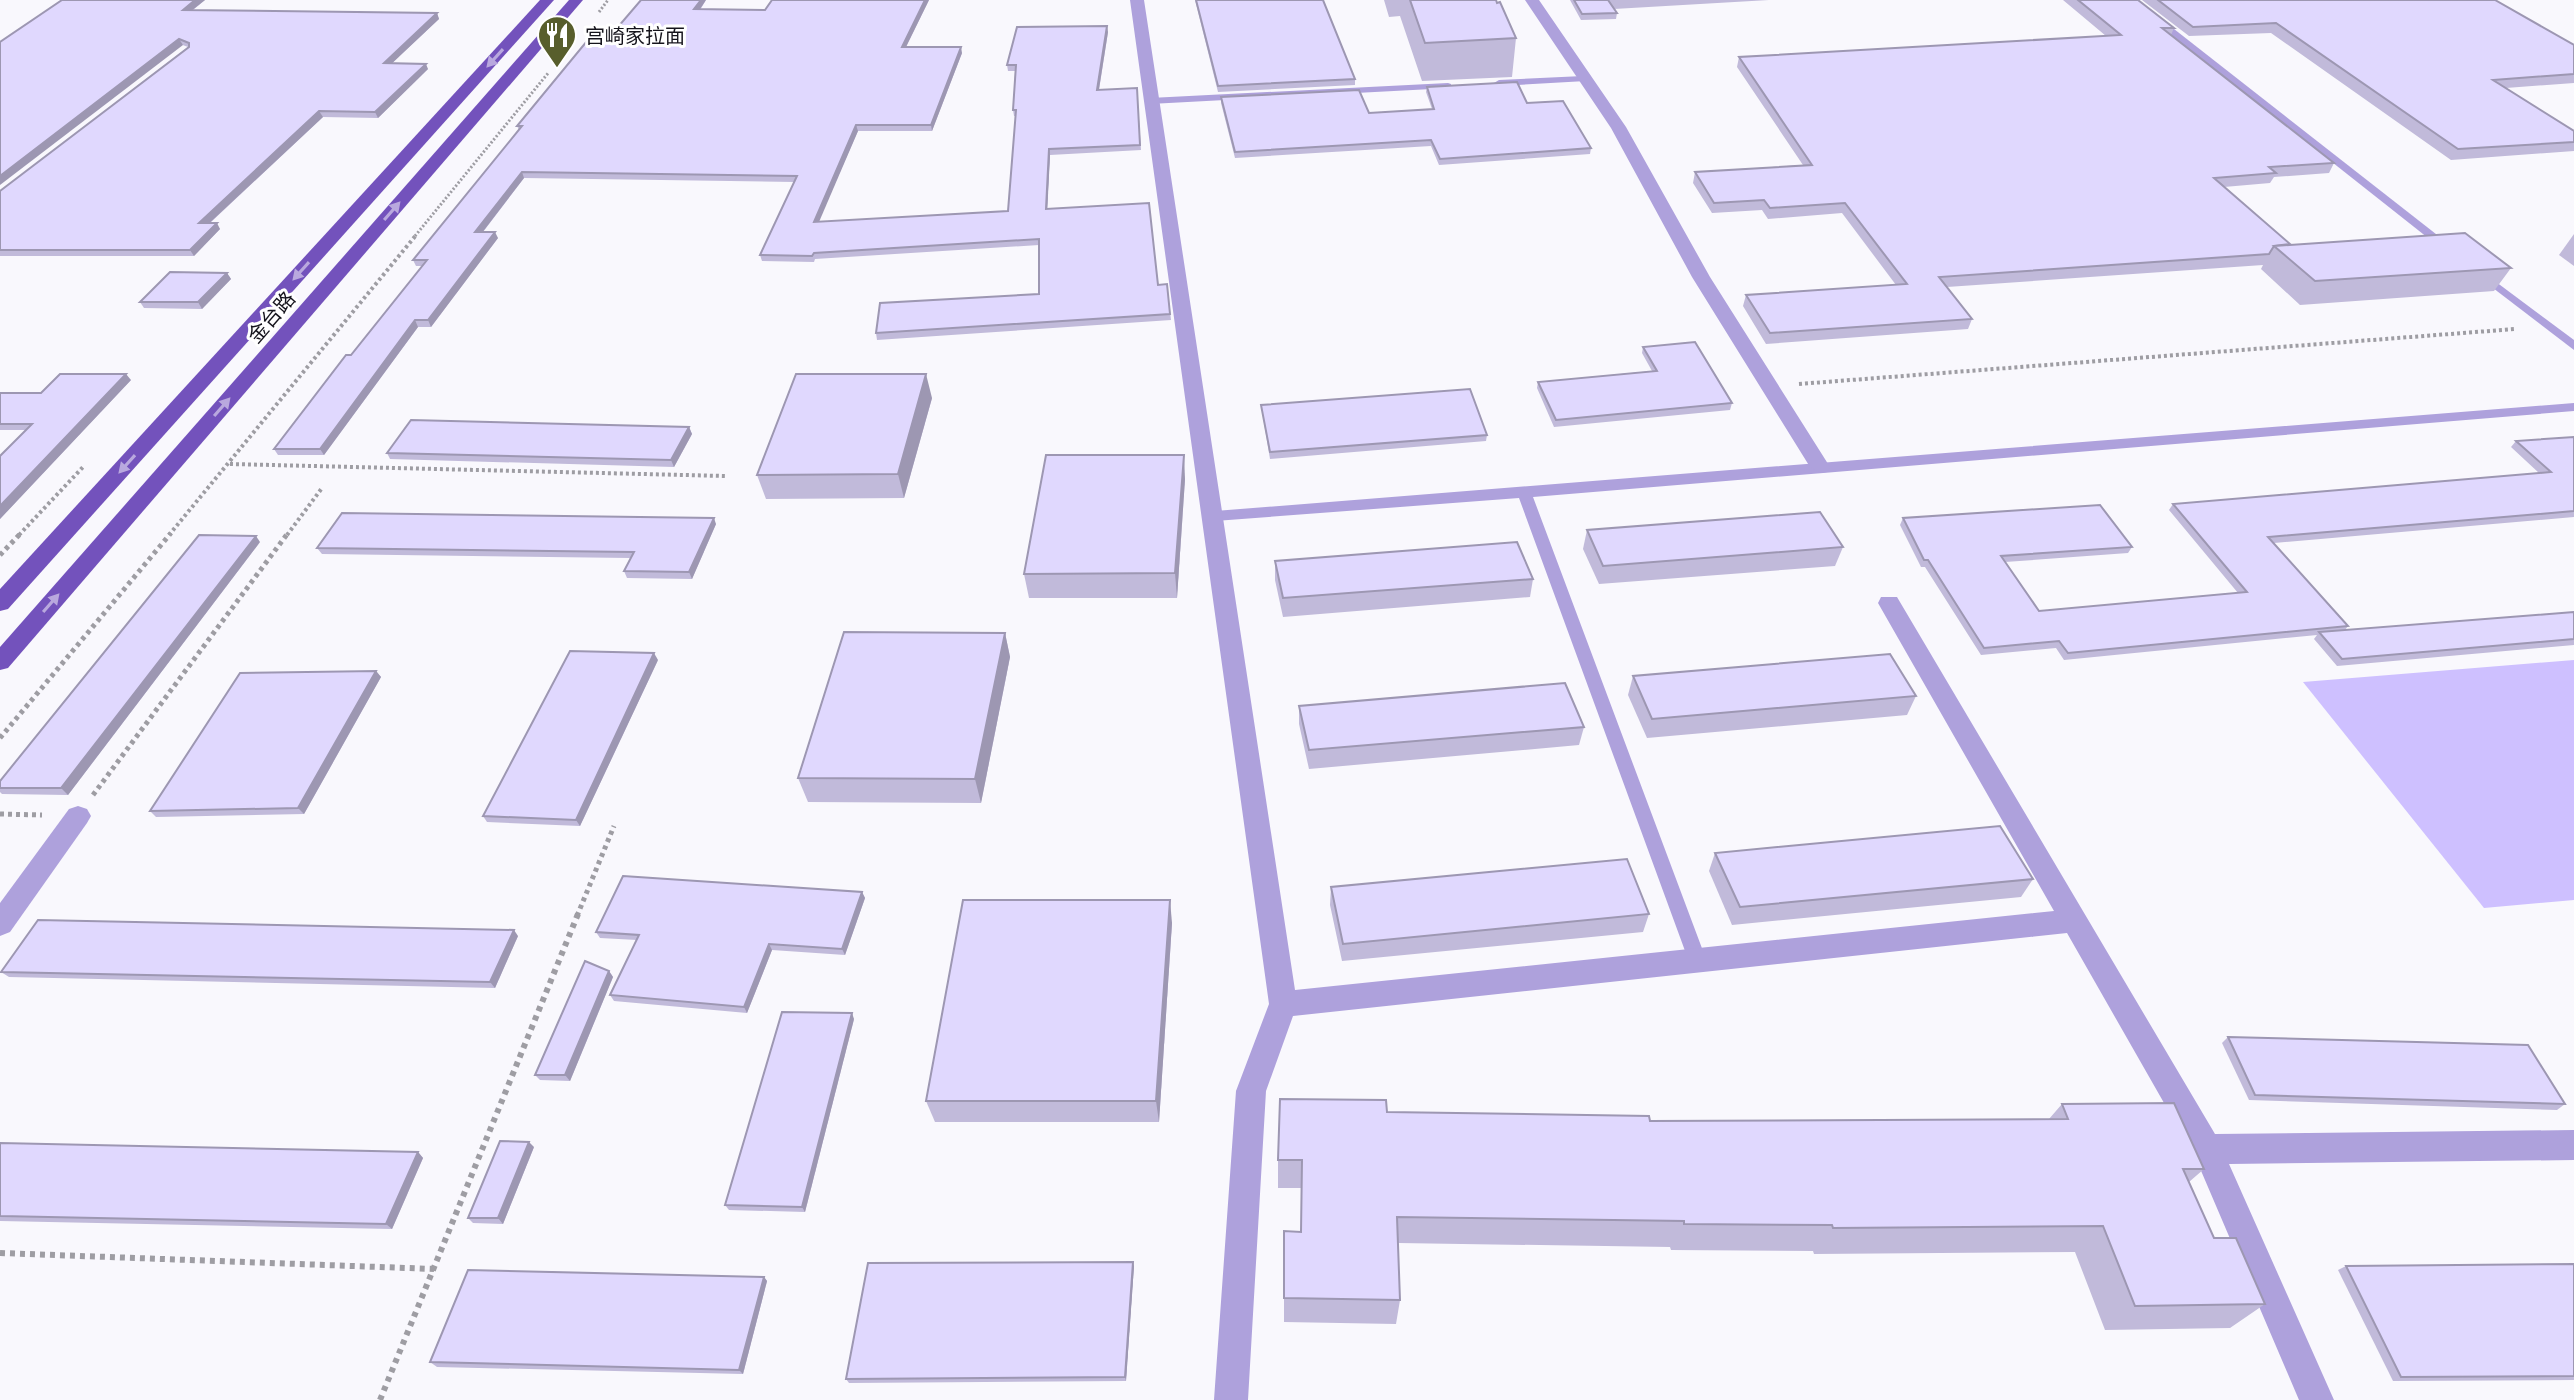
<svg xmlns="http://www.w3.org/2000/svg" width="2574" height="1400" font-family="Merriweather,'Noto Sans SC',serif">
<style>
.green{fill:#cec0ff}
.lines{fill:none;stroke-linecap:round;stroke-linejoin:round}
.path-far3{stroke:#9e9da3;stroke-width:3;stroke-dasharray:2 2;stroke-linecap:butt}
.path-far2{stroke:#9e9da3;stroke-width:4;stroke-dasharray:3 3;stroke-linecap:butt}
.path-far1{stroke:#9e9da3;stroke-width:5;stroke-dasharray:4 4;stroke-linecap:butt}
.path{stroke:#9e9da3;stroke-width:6;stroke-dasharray:5 5;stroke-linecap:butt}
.lane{fill:#aea1dc;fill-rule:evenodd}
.street{fill:#aea1dc;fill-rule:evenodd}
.primary{fill:#7352bc;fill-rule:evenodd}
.wall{fill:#c1bada}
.shaded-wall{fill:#9d97b2}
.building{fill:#e0d8fe;stroke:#9d97b2;stroke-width:2}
.oneway{fill:#b9a8de}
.labels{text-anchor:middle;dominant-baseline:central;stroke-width:6;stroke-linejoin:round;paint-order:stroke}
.far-poi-label{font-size:20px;fill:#15141c;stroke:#fff;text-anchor:start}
.far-street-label{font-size:20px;fill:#15141c;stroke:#fff}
</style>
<rect width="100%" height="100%" fill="#f9f8fd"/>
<!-- green -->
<polygon class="green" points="2574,660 2574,900 2484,908 2303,682"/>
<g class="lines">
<!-- path-far3 -->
<g class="path-far3">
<polyline points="599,12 608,0"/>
<polyline points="415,236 549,72"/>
</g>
<!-- path-far2 -->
<g class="path-far2">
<polyline points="1799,384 2515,329"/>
<polyline points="230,464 725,476"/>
<polyline points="19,535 83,467"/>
<polyline points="169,535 417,234"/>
<polyline points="287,535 322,488"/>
</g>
<!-- path-far1 -->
<g class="path-far1">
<polyline points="0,555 21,533"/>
<polyline points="0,738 171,533"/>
<polyline points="93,795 288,533"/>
<polyline points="0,814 42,815"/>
<polyline points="577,916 614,826"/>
</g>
<!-- path -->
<g class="path">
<polyline points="0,1253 434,1269"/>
<polyline points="380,1400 578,914"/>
</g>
<!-- lane -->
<g class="lane">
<polygon points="2127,0 2137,0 2450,245 2450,249 2442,249"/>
<polygon points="1583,76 1586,77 1586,81 1499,86 1494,83 1499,80"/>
<polygon points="1448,83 1451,84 1451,88 1150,104 1145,101 1150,98"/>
<polygon points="2480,270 2574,340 2574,350 2476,275 2476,271"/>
<polygon points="2574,403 2574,411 1533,497 1706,959 1704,965 1697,967 1690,965 1688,959 1519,498 1215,521 1208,516 1215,511"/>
</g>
<!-- street -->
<g class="street">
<polygon points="1130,0 1144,0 1295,990 2054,911 1878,603 1881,597 1897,597 2215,1134 2574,1130 2574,1160 2229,1164 2334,1400 2299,1400 2196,1159 2067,933 1293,1016 1266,1091 1248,1400 1214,1400 1236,1091 1269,1004"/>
<polygon points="1525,0 1539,0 1626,127 1710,277 1830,467 1827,472 1820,473 1810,467 1692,277 1611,128"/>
<polygon points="78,806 87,809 91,816 87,823 10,932 0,936 0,903 69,809"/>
</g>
<!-- primary -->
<g class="primary">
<polygon points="540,0 554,0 8,609 0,611 0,589"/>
<polygon points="569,0 583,0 8,668 0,670 0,647"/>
</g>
</g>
<!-- wall -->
<g class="wall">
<polygon points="62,0 205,0 193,10 437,13 439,19 392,63 428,69 378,118 323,117 210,223 220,229 194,256 0,256 0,191 188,47"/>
<polygon points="706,0 700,10 765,10 929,0 906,47 962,53 932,131 858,131 818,222 1008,211 1016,116 1014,116 1013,110 1015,71 1008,71 1007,65 1108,32 1099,90 1137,88 1141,150 1050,155 1047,209 1158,285 1167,284 1171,320 877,340 876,333 1039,294 1039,245 815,259 814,262 762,261 760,255 795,182 524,178 483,232 498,238 431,327 418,327 324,455 278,455 274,449 423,266 416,266 413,260 519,130 517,126 606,41"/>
<polygon points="1195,0 1323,0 1355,79 1355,85 1218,92"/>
<polygon points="1384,0 1496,0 1516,38 1512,77 1422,81 1400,16 1389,17"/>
<polygon points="1570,0 1769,0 1614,9 1617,13 1616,19 1581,20"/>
<polygon points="2063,0 2138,0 2174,28 2171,35 2334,163 2329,173 2274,177 2270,183 2224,187 2290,244 2511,268 2494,291 2300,305 2261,269 2263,265 1947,287 1972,319 1968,329 1766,344 1743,306 1746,295 1896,285 1842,213 1768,219 1762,210 1712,213 1693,183 1695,172 1803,165 1737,67 1739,57 2106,36"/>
<polygon points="2142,0 2495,0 2574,45 2574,83 2506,88 2574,131 2574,151 2451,160 2271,33 2189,36"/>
<polygon points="1427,87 1527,103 1591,148 1590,154 1439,165 1431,146 1235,158 1221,103 1221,97 1369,113 1432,109 1426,92"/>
<polygon points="2574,234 2574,266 2559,255"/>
<polygon points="227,273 231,279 202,309 144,308 140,302"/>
<polygon points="1643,347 1732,403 1730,410 1554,427 1537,388 1538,382 1652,371 1642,353"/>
<polygon points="131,380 0,519 0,456 26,430 0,430 0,393 41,393"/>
<polygon points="932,398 904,498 766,499 757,475"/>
<polygon points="1261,405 1487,435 1486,441 1270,459"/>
<polygon points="689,427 692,434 674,467 390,459 387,453"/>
<polygon points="2574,437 2574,517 2274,543 2348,626 2345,630 2574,612 2574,645 2337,666 2314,639 2317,635 2064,660 2056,648 1981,655 1925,567 1921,567 1900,525 1903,518 2132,547 2128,553 2005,562 2039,611 2238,593 2169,510 2173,504 2539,473 2511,447 2516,441"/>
<polygon points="1185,479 1177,598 1029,598 1024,574"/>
<polygon points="716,524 692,579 627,578 624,571 630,558 322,554 317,548"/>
<polygon points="1587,530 1843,547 1835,566 1599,584 1583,549"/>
<polygon points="260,542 68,795 2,794 0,792 0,781"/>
<polygon points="1275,561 1533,579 1530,597 1283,617 1275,580"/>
<polygon points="1005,633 1010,657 981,803 808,802 798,778"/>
<polygon points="658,660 580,826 487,822 483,816"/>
<polygon points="376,671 381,677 304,814 156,817 150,811"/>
<polygon points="1633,676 1916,696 1907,715 1647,738 1628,695"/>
<polygon points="1299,706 1584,727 1579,745 1309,769 1299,724"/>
<polygon points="1715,853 2033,879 2021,897 1732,925 1709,871"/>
<polygon points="1331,887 1649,914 1643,932 1342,961 1330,905"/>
<polygon points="862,892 865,898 845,955 772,950 747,1013 614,1001 610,995 637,940 600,938 596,932"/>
<polygon points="1172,923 1159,1122 935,1122 926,1101"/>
<polygon points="518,936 495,988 9,977 1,972"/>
<polygon points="609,971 613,977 570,1081 540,1080 535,1075"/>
<polygon points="854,1019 805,1212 729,1210 725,1205"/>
<polygon points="2228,1037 2565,1104 2557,1110 2249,1100 2222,1043"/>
<polygon points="2062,1104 2204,1169 2189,1182 2214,1238 2265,1304 2230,1328 2105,1330 2075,1252 1814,1254 1813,1251 1671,1250 1670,1247 1398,1243 1400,1300 1396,1324 1284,1322 1284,1231 1301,1232 1301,1188 1278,1188 1278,1160 1387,1112 1650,1121 2049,1119"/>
<polygon points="0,1143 418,1152 423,1158 392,1229 0,1221"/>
<polygon points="534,1147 503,1224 473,1223 468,1218"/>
<polygon points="2574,1264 2574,1380 2393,1381 2338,1270 2346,1266"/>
<polygon points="1134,1266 1126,1381 849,1383 846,1379"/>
<polygon points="764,1277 767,1281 743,1374 437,1367 430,1362"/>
</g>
<!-- shaded-wall -->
<g class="shaded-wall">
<polygon points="195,0 205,0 186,15 183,10"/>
<polygon points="701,0 706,0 696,15 694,9"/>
<polygon points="925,0 929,0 903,53 902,47"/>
<polygon points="437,13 439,19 386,69 384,63"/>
<polygon points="1107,26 1108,32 1098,95 1097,90"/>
<polygon points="179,39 183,45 0,185 0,176"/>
<polygon points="961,47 962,53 932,131 931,125"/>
<polygon points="426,64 428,69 378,118 375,112"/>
<polygon points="319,111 323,117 203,229 199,223"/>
<polygon points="856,125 858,131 816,229 814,222"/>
<polygon points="1049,149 1050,155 1047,215 1046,209"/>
<polygon points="522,172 524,178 478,238 475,232"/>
<polygon points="217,223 220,229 194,256 190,250"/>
<polygon points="495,232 498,238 431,327 428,320"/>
<polygon points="227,273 231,279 202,309 198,302"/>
<polygon points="415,320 418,327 324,455 320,449"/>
<polygon points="126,374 131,380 0,519 0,506"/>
<polygon points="926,374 932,398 904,498 898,474"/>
<polygon points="689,427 692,434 674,467 671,460"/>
<polygon points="1184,455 1185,479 1177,598 1175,573"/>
<polygon points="714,518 716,524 692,579 689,572"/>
<polygon points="256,536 260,542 68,795 61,788"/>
<polygon points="1005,633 1010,657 981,803 975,779"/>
<polygon points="654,653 658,660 580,826 576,820"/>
<polygon points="376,671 381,677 304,814 298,808"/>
<polygon points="862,892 865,898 845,955 842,949"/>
<polygon points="1170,900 1172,923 1159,1122 1156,1101"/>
<polygon points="514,930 518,936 495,988 490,982"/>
<polygon points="769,944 772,950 747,1013 744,1007"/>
<polygon points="609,971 613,977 570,1081 565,1075"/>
<polygon points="852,1013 854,1019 805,1212 802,1207"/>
<polygon points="529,1142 534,1147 503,1224 498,1218"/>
<polygon points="418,1152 423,1158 392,1229 386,1224"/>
<polygon points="1133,1262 1134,1266 1126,1381 1125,1377"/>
<polygon points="764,1277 767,1281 743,1374 739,1370"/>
</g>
<!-- building -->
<g class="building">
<polygon points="62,0 195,0 183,10 437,13 384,63 426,64 375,112 319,111 199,223 217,223 190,250 0,250 0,191 189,47 189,43 179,39 0,176 0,42"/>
<polygon points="641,0 701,0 694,9 765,10 772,0 925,0 902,47 961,47 931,125 856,125 814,222 1008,211 1016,110 1013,110 1016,65 1007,65 1017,27 1107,26 1097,90 1137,88 1140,145 1049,149 1046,209 1149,203 1158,285 1167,284 1170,314 876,333 880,303 1039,294 1039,239 814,253 812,256 760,255 797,176 522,172 475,232 495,232 428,320 415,320 320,449 274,449 346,355 351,355 427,260 413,260 522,126 517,126 587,41 606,41"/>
<polygon points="1196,0 1323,0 1355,79 1218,86"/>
<polygon points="1410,0 1496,0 1497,3 1500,2 1516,38 1425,43"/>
<polygon points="1574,0 1608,0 1617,13 1582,14"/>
<polygon points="2078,0 2138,0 2174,28 2162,28 2334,163 2269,167 2276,173 2214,178 2290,244 2274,246 2269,254 1939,277 1972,319 1770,333 1746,295 1907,284 1845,203 1770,208 1764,200 1714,203 1695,172 1812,165 1739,57 2121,35"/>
<polygon points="2158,0 2495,0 2574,45 2574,74 2493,80 2574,131 2574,142 2458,149 2276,23 2193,27"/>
<polygon points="1517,82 1527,103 1563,101 1591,148 1440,159 1431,140 1235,152 1221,97 1359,90 1369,113 1434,109 1427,87"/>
<polygon points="2465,233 2511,268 2315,281 2274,246"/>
<polygon points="170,272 227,273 198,302 140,302"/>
<polygon points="1695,342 1732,403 1556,420 1538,382 1657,371 1643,347"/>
<polygon points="60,374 126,374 0,506 0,456 32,424 0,424 0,393 41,393"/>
<polygon points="796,374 926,374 898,474 757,475"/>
<polygon points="1470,389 1487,435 1270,452 1261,405"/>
<polygon points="411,420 689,427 671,460 387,453"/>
<polygon points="2574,437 2574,511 2268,537 2348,626 2068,653 2059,641 1984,648 1928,560 1924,560 1903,518 2100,505 2132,547 2001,556 2039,611 2247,592 2173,504 2551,472 2516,441"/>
<polygon points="1046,455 1184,455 1175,573 1024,574"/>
<polygon points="1820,512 1843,547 1603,566 1587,530"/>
<polygon points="342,513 714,518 689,572 624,571 634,552 317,548"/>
<polygon points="199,535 256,536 61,788 0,788 0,781"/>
<polygon points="1517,542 1533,579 1283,598 1275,561"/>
<polygon points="2574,612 2574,639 2342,659 2319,632"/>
<polygon points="844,632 1005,633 975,779 798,778"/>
<polygon points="570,651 654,653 576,820 483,816"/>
<polygon points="1890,654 1916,696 1652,719 1633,676"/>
<polygon points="376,671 298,808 150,811 240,673"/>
<polygon points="1565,683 1584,727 1309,750 1299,706"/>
<polygon points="2000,826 2033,879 1740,907 1715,853"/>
<polygon points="1627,859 1649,914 1343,944 1331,887"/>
<polygon points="623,876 862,892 842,949 769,944 744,1007 610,995 639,935 596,932"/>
<polygon points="963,900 1170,900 1156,1101 926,1101"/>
<polygon points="38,920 514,930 490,982 1,972"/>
<polygon points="585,961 609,971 565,1075 535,1075"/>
<polygon points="782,1012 852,1013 802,1207 725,1205"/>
<polygon points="2228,1037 2528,1045 2565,1104 2255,1095"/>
<polygon points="1280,1099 1386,1100 1387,1112 1649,1116 1650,1121 2068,1119 2062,1104 2174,1103 2204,1169 2183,1169 2214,1238 2236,1238 2265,1304 2135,1306 2103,1226 1833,1228 1832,1225 1684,1224 1684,1221 1397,1217 1400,1300 1284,1298 1284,1231 1301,1232 1302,1160 1278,1160"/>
<polygon points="500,1141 529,1142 498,1218 468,1218"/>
<polygon points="0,1143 418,1152 386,1224 0,1216"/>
<polygon points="1133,1262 1125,1377 846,1379 868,1263"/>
<polygon points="2574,1264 2574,1376 2401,1377 2346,1266"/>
<polygon points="468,1270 764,1277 739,1370 430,1362"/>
</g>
<!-- one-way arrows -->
<defs><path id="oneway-solid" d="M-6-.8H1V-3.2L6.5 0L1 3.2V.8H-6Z" transform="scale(2)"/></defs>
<g class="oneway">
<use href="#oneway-solid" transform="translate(495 58) rotate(132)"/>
<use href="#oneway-solid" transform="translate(392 211) rotate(-49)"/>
<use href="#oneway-solid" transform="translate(301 271) rotate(132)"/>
<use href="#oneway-solid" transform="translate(222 407) rotate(-49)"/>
<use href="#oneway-solid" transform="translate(127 464) rotate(132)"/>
<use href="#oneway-solid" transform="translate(51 603) rotate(-49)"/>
</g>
<!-- icons -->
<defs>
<g id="restaurant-pin" transform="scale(2)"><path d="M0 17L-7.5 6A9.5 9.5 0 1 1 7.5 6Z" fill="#585e2c" stroke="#fff"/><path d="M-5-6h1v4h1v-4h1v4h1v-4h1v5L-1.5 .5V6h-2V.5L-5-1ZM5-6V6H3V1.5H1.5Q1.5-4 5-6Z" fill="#fff"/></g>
</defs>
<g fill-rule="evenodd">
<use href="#restaurant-pin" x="557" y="35"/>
</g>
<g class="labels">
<!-- far-poi labels -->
<g class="far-poi-label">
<text x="585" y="35">宫崎家拉面</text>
</g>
<!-- far-street labels -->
<g class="far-street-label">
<text transform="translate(271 317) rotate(-49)">金台路</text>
</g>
</g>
</svg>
